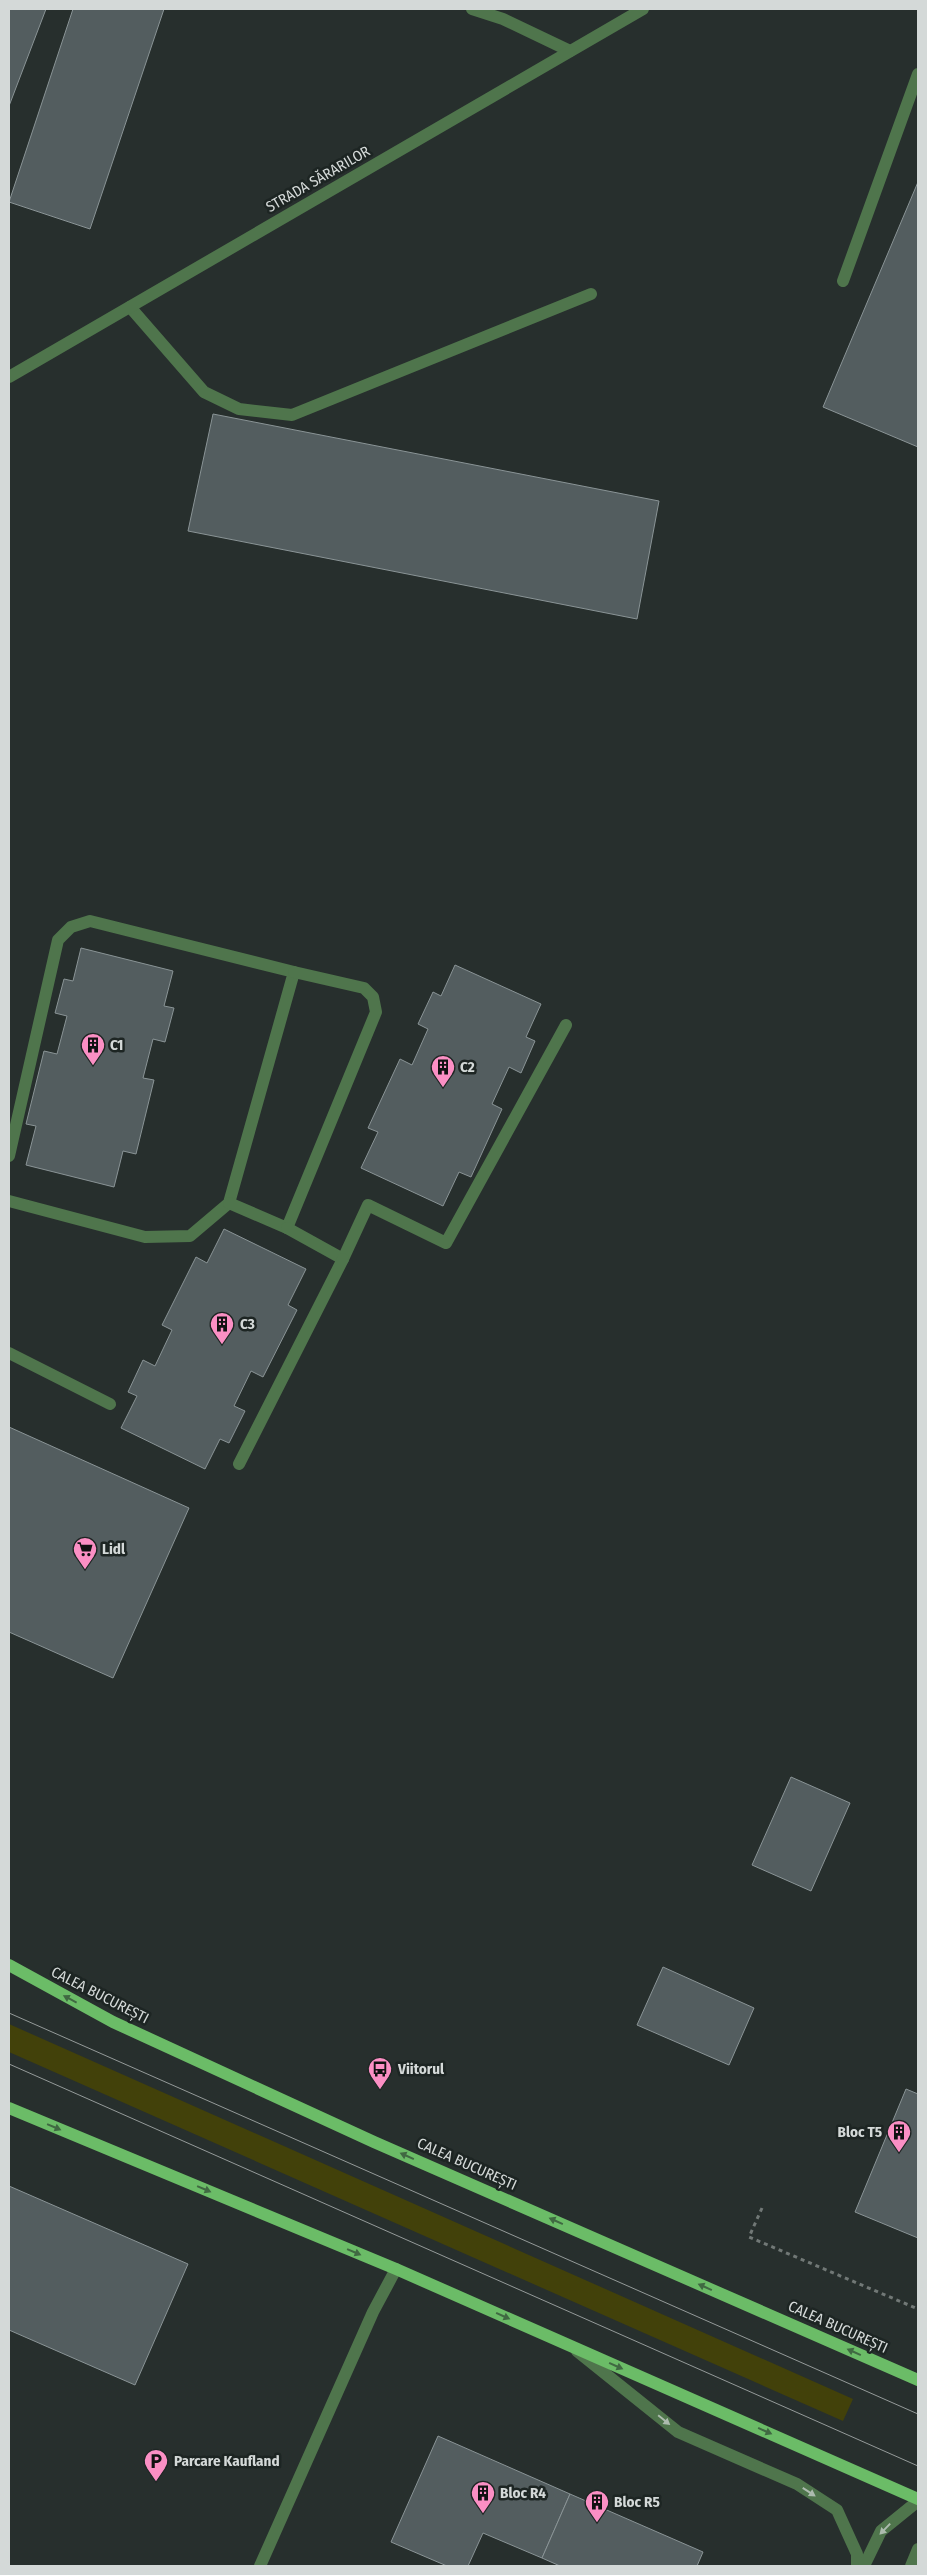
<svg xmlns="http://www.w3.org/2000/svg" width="927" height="2575" font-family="'Fira Sans Condensed',sans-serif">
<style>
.grass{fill:#42410a}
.building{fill:#535d5f;stroke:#8a9496}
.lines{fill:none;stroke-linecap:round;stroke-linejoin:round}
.path{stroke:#717876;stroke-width:3;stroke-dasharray:4 4;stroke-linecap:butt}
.minor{stroke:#4f754c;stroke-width:12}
.major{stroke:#6bbc67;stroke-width:12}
.tram{stroke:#949a99;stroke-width:1}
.oneway{fill:#406942}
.oneway2{fill:#acbbae}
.labels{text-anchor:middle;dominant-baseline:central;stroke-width:5;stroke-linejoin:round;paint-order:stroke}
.street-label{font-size:15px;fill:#d4d9d8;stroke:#1d2523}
.poi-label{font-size:15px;font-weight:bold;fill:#d4d9d8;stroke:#1d2523;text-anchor:start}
</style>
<rect width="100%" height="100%" fill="#272f2d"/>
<!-- grass -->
<polygon class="grass" points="9,2024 853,2399 843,2421 9,2052"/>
<!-- building -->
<g class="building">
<polygon points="9,9 46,9 9,106"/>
<polygon points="73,9 164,9 90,229 9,202"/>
<polygon points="918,182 918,447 823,407"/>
<polygon points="213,414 659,501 637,619 188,531"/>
<polygon points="81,948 173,971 164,1006 174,1008 165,1042 153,1039 143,1078 154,1080 136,1154 123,1151 114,1187 26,1165 36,1126 26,1124 44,1051 57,1054 67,1016 55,1013 64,979 73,981"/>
<polygon points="455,965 541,1004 526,1037 535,1041 521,1073 509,1067 492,1104 502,1109 471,1177 459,1172 443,1206 361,1168 378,1132 368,1128 400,1059 412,1065 428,1029 418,1024 433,992 441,996"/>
<polygon points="224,1229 306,1269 288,1305 297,1310 263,1377 251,1371 234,1406 245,1411 229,1443 220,1439 205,1469 121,1428 137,1396 128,1392 143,1360 155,1366 172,1330 162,1325 196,1257 207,1263"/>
<polygon points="9,1427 189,1508 113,1678 9,1632"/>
<polygon points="791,1777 850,1803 811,1891 752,1865"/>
<polygon points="663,1967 754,2008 729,2065 637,2025"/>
<polygon points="906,2089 918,2094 918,2238 855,2212"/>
<polygon points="9,2186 188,2264 135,2385 9,2330"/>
<polygon points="438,2436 570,2494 542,2558 483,2533 468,2566 447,2566 391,2542"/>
<polygon points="570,2494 703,2552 697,2566 560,2566 542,2558"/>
</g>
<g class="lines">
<!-- path -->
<polyline class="path" points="762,2208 749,2237 918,2309"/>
<!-- minor -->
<g class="minor">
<polyline points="472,9 503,19 570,51"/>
<polyline points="843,281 918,74"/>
<polyline points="130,307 204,392 239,409 292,415 591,294"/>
<polyline points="9,377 643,9"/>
<polyline points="9,1156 58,940 71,927 90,921 294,972 229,1203 190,1236 145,1237 9,1201"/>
<polyline points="229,1203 287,1228 376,1012 373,997 364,988 294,972"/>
<polyline points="287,1228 343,1259 368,1205 446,1243 566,1025"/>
<polyline points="9,1353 110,1404"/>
<polyline points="239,1464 343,1259"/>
<polyline points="577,2351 678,2432 797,2484 837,2510 857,2554 857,2566"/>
<polyline points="260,2566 373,2312 396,2269"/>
<polyline points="864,2566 881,2531 918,2501"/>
<polyline points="911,2566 918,2549"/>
</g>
<!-- major -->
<g class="major">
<polyline points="9,1965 113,2022 374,2142 918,2380"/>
<polyline points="9,2108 396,2269 918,2499"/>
</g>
<!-- tram -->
<g class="tram">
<polyline points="9,2013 918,2414"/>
<polyline points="9,2064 918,2466"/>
</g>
</g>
<!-- one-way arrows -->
<defs><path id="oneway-solid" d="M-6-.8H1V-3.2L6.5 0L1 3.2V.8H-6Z" transform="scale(1.25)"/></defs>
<g class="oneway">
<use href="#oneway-solid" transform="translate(70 1999) rotate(-152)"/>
<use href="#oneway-solid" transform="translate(54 2127) rotate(23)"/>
<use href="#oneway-solid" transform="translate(407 2156) rotate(-156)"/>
<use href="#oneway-solid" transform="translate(204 2189) rotate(23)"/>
<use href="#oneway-solid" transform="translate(556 2221) rotate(-156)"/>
<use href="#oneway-solid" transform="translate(354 2252) rotate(23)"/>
<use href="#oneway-solid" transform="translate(705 2287) rotate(-156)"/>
<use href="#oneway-solid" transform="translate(503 2316) rotate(24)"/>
<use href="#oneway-solid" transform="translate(854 2352) rotate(-156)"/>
<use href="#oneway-solid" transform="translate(616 2366) rotate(24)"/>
<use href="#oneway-solid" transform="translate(765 2431) rotate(24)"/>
</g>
<g class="oneway2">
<use href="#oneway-solid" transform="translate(664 2420) rotate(39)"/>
<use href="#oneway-solid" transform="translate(809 2492) rotate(33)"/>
<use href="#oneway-solid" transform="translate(885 2529) rotate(134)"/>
</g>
<!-- icons -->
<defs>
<g id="building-pin" transform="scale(1.25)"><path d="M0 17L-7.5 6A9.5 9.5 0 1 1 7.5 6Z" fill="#fb8fc4" stroke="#1d2523"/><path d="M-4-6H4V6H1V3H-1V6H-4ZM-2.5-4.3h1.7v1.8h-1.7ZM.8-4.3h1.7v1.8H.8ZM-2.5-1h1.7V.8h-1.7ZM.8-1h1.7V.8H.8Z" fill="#111"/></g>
<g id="supermarket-pin" transform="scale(1.25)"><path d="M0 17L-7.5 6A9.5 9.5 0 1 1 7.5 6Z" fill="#fb8fc4" stroke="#1d2523"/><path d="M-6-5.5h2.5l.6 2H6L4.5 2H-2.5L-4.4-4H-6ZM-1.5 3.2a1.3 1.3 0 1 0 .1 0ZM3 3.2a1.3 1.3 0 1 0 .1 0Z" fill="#111"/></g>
<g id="bus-pin" transform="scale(1.25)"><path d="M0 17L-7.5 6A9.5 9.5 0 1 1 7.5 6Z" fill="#fb8fc4" stroke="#1d2523"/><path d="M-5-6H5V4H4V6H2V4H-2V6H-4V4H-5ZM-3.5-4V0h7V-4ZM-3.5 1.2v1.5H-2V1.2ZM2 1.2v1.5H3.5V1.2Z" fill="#111"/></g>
<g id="parking-pin" transform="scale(1.25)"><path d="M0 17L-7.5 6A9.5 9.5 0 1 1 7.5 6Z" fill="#fb8fc4" stroke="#1d2523"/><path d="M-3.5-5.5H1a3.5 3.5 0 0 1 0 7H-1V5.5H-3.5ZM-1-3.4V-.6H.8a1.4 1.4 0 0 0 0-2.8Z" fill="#111"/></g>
</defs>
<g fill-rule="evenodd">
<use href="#building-pin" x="93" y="1045"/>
<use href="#building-pin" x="443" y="1067"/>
<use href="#building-pin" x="222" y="1324"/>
<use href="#supermarket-pin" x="85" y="1549"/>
<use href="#bus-pin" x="380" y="2069"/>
<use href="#building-pin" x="899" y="2132"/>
<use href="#parking-pin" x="156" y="2461"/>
<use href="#building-pin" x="483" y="2493"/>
<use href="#building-pin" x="597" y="2502"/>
</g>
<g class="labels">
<!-- street labels -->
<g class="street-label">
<text transform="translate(318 179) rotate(-30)">STRADA SĂRARILOR</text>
<text transform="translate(100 1995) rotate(27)">CALEA BUCUREȘTI</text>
<text transform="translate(467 2164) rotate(24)">CALEA BUCUREȘTI</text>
<text transform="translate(838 2327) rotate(24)">CALEA BUCUREȘTI</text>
</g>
<!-- poi labels -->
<g class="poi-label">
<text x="110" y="1045">C1</text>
<text x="460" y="1067">C2</text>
<text x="240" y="1324">C3</text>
<text x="102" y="1549">Lidl</text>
<text x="398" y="2069">Viitorul</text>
<text x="882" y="2132" text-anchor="end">Bloc T5</text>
<text x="174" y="2461">Parcare Kaufland</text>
<text x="500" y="2493">Bloc R4</text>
<text x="614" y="2502">Bloc R5</text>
</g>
</g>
<!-- border -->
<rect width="927" height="2575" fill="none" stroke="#d4d9d8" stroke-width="20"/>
</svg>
